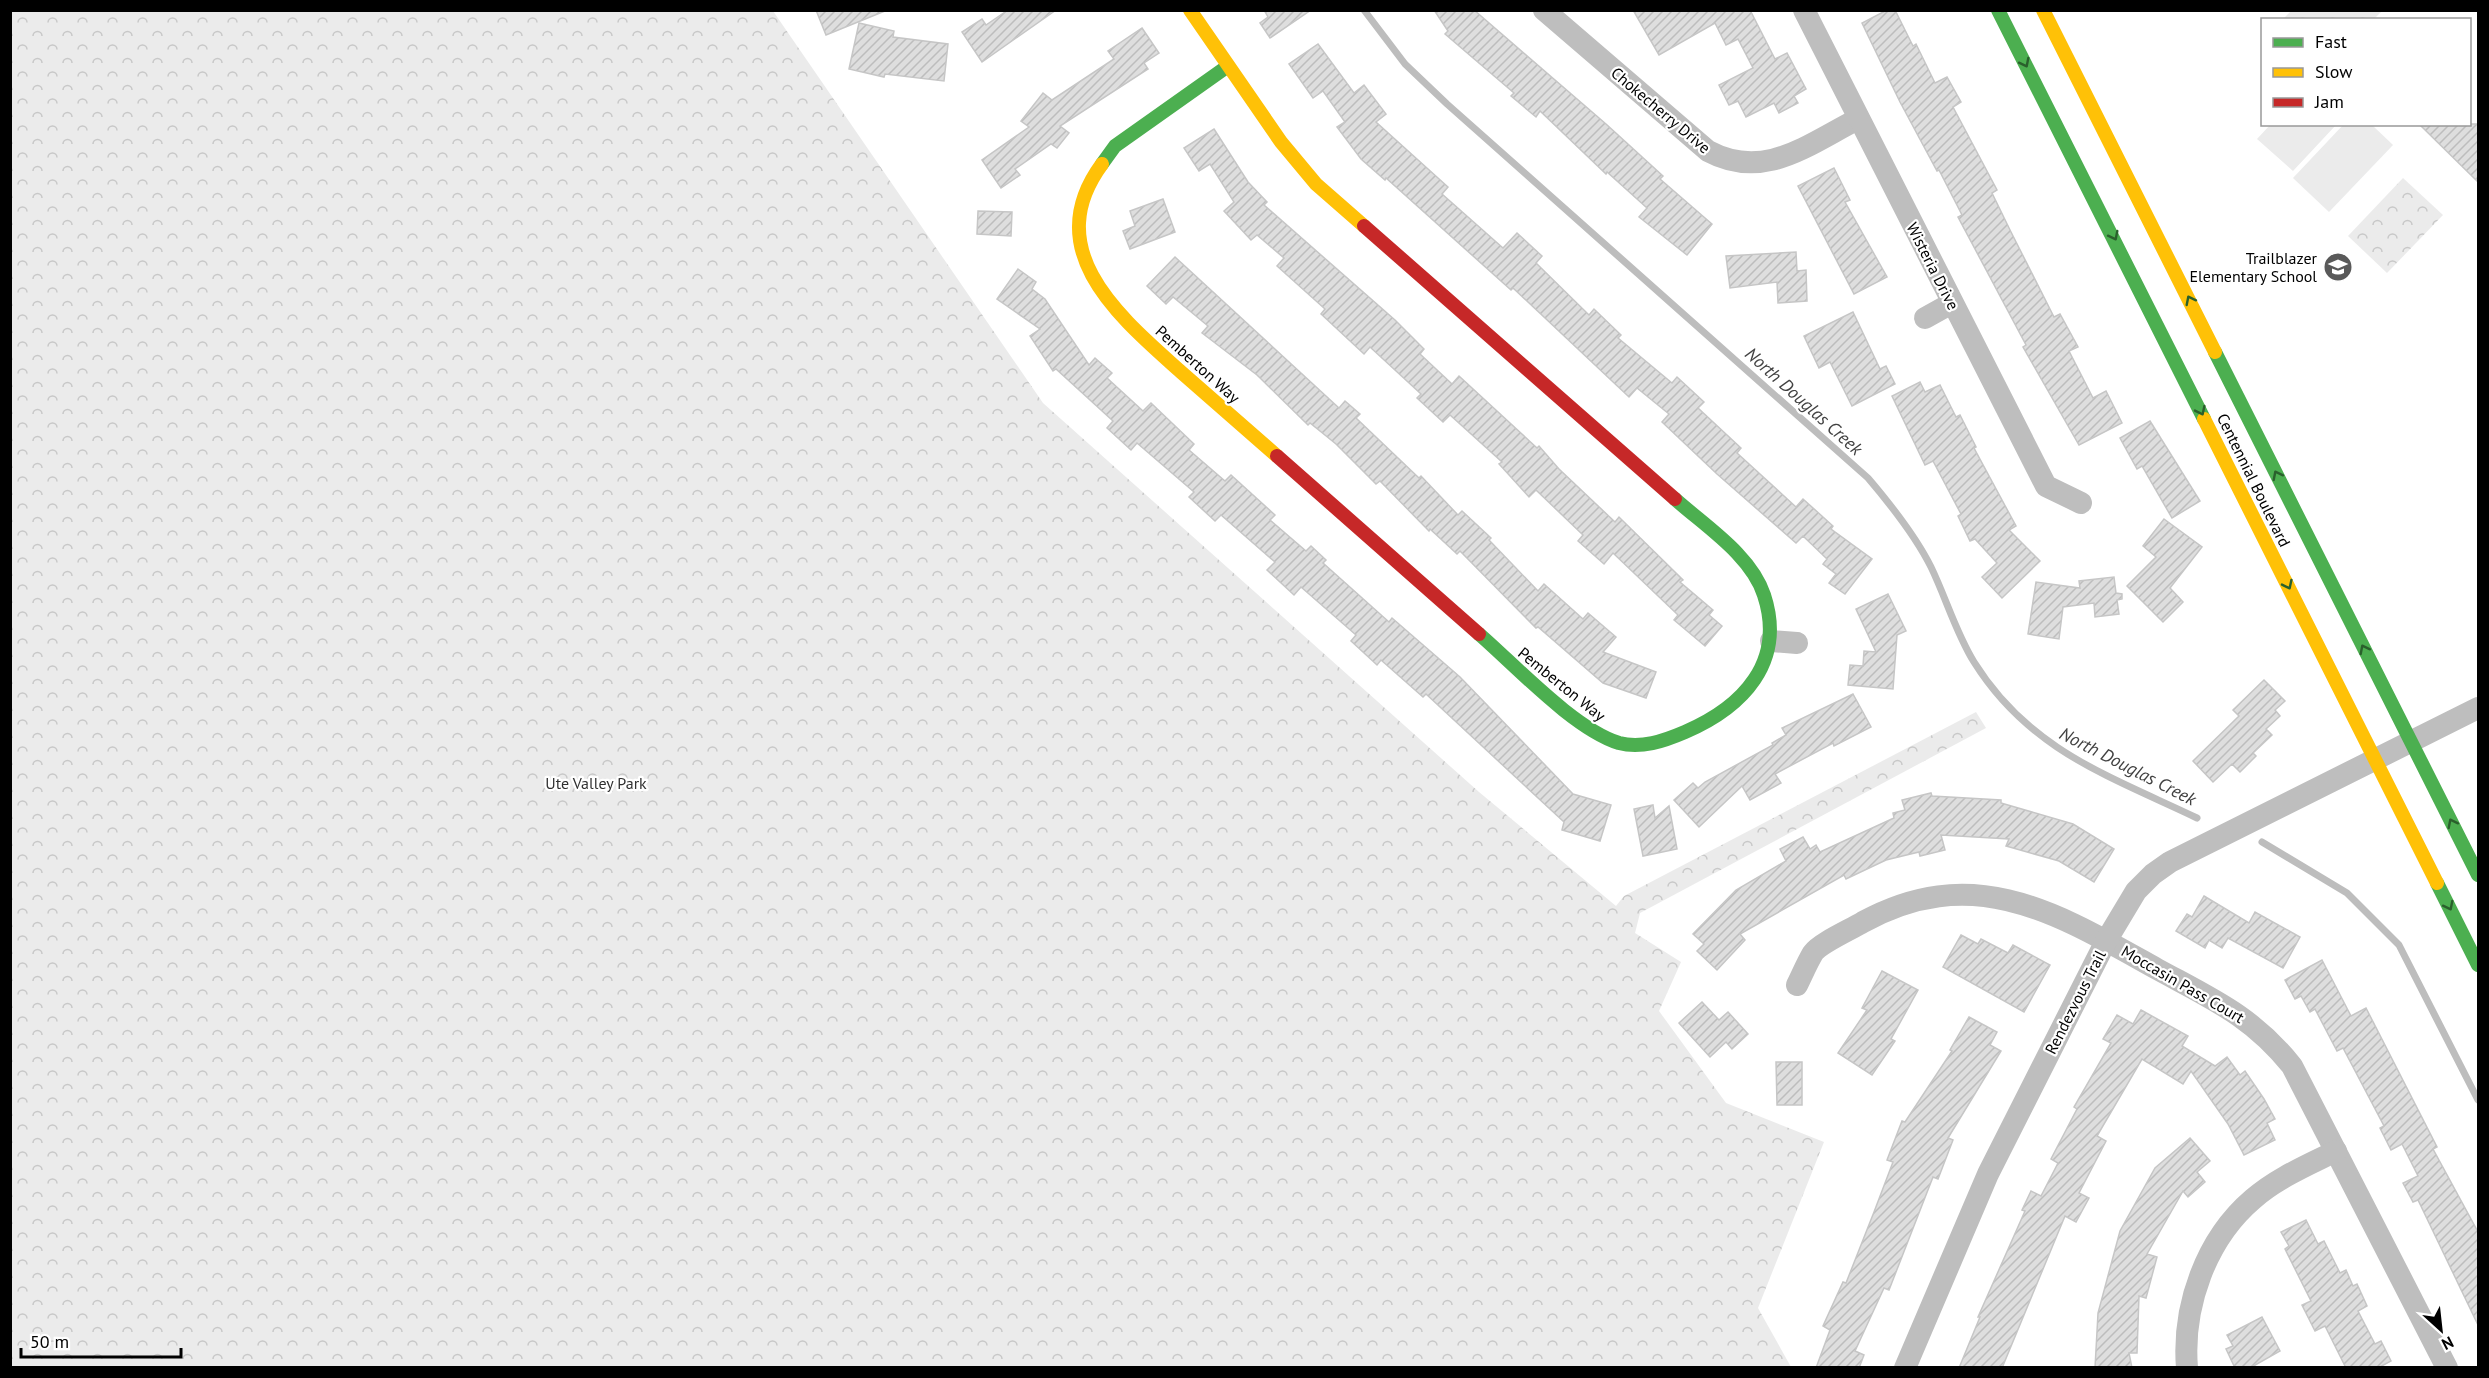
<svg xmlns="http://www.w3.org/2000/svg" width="2489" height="1378" font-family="'PT Sans',sans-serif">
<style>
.forest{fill:url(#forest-crowns)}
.pitch{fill:#ebebeb}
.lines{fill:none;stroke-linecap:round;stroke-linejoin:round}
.stream{stroke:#bdbdbd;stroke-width:7}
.building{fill:url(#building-hatch);stroke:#c6c6c6;stroke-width:1.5}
.street{stroke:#bebebe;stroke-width:22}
.fast{stroke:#4caf50;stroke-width:14}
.slow{stroke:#ffc107;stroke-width:14}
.jam{stroke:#c62828;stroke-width:14}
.oneway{stroke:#2a602c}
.labels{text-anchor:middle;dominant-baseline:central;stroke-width:4.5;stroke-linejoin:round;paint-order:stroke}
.street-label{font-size:16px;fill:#000;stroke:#fff}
.poi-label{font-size:16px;fill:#000;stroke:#fff;text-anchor:end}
.park-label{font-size:16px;fill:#313131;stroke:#fff}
.water-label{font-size:18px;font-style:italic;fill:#424242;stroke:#fff}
</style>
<defs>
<pattern id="forest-crowns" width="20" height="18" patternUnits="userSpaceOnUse" patternTransform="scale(1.5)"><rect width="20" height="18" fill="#ebebeb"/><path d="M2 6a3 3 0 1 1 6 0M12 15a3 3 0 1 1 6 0" fill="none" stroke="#c8c8c8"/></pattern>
<pattern id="building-hatch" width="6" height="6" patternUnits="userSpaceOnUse" patternTransform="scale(1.5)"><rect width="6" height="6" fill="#dedede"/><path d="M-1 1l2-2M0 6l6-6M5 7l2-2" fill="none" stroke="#bdbdbd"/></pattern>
</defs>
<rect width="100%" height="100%" fill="#fff"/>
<!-- forest -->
<g class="forest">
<polygon points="10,11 773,11 1043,403 1479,792 1616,906 1624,896 1976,712 1986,728 1640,913 1635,933 1681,962 1659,1011 1726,1103 1824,1142 1758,1308 1791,1367 11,1367"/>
<polygon points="2291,11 2291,10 2382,11 2374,19 2283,19"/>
<polygon points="2403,178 2443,215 2387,273 2348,236"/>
</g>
<!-- pitch -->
<g class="pitch">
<polygon points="2344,124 2372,125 2393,145 2329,212 2293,178"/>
<polygon points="2270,125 2270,124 2336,125 2293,171 2257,139"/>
</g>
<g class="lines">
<!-- stream -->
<g class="stream">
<path d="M1364,10l41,54 42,40 421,374c23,27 47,57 63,89 15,31 25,66 43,95 55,88 135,114 223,156"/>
<polyline points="2262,842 2347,893 2399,945 2478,1100"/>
</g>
</g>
<!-- building -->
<g class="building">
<polygon points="816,10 885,10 885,11 826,35"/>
<polygon points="1008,10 1056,10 982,62 962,32 982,19 986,25"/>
<polygon points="1264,10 1311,10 1270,38 1260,23 1268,17"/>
<polygon points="1434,10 1474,10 1606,124 1663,176 1660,179 1712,224 1687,255 1639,217 1647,208 1607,172 1606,174 1540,111 1536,117 1511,96 1514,93 1445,34 1448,31"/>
<polygon points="1633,10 1750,10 1775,59 1787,53 1806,89 1794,96 1798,103 1779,113 1774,103 1746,117 1738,101 1729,105 1719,85 1753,68 1738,39 1726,45 1715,23 1659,55"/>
<polygon points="1887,10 1895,10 1913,46 1916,44 1935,83 1947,77 1961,102 1953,107 1997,190 1992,193 2011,232 2054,317 2060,314 2078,347 2069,351 2093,398 2106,391 2122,423 2079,445 2023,347 2026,345 1958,217 1962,215 1939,170 1937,171 1900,102 1862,23"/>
<polygon points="859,23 894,31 893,37 948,44 944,81 885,74 884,77 849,69"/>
<polygon points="1142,28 1159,53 1144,63 1148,69 1060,126 1069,133 1057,148 1051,144 1015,169 1020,175 1001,188 982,160 1029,127 1021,121 1043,93 1052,100 1114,59 1108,51"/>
<polygon points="1318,44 1354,93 1364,85 1386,114 1376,122 1448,187 1442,194 1503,248 1517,233 1542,256 1536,263 1589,315 1594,309 1621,335 1618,338 1672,383 1677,377 1704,402 1698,408 1741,448 1737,453 1796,507 1803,499 1833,526 1831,529 1872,559 1845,594 1829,583 1836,574 1823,564 1827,559 1803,536 1796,543 1717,474 1662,422 1669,414 1637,388 1629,397 1513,288 1511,290 1386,178 1385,180 1361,159 1337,127 1345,122 1323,91 1313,98 1289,64"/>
<polygon points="2419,124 2478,124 2478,182"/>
<polygon points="1214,129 1248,182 1267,202 1264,205 1395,320 1424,349 1420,354 1452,384 1459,376 1537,448 1539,446 1559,469 1615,522 1619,517 1683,580 1680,582 1713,610 1709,615 1722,626 1705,646 1674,620 1678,615 1613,553 1604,564 1578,541 1583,535 1536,490 1529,497 1499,464 1502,462 1450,415 1443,422 1417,398 1421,394 1370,347 1364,354 1321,314 1325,309 1277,266 1284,258 1257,235 1251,240 1224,211 1234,202 1210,164 1199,171 1184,148"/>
<polygon points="1834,168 1850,200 1845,202 1887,277 1854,294 1798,186"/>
<polygon points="1163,199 1175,232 1130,249 1123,231 1135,226 1130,211"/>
<polygon points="978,211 1012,212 1011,236 977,234"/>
<polygon points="1796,252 1797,271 1806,270 1807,301 1778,303 1777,282 1730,288 1726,256"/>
<polygon points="1175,257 1339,408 1345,401 1360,414 1356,418 1419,478 1421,476 1458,515 1462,511 1491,538 1489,540 1538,591 1544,584 1583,619 1588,613 1616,637 1603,652 1656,672 1646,698 1603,683 1538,627 1536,628 1460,551 1457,554 1430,529 1429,531 1380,481 1376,484 1336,444 1310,423 1308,425 1257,375 1202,333 1208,326 1173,297 1166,304 1147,286"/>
<polygon points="1018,269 1036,282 1032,289 1045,299 1089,365 1095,358 1112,373 1107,378 1143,411 1151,403 1194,444 1189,450 1225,481 1231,475 1275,515 1270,520 1306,551 1311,546 1326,560 1323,563 1389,622 1392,618 1460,677 1573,794 1611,805 1600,841 1562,830 1564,822 1426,694 1423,697 1381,660 1377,665 1351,641 1356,635 1301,587 1294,595 1267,570 1275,562 1221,515 1215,521 1189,497 1194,492 1137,443 1131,450 1107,428 1113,421 1056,369 1053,371 1030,336 1040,329 997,299"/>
<polygon points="1853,312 1880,369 1886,366 1895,384 1852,406 1830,362 1819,368 1804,336"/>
<polygon points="1920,382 1925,392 1940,385 1956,417 1960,415 1976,447 1974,448 2016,526 2009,530 2040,561 2002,598 1982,577 1997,563 1975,539 1970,541 1958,516 1961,514 1933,461 1925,465 1892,396"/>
<polygon points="2150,421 2200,501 2172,518 2142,466 2137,469 2120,438"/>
<polygon points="2164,519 2202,547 2170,588 2183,602 2163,622 2127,586 2156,557 2143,546"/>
<polygon points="2114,577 2116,593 2122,594 2122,599 2117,600 2119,614 2095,617 2094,603 2063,607 2059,639 2028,634 2036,582 2080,588 2079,581"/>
<polygon points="1888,594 1906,631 1897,635 1893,689 1848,685 1850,665 1863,666 1864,651 1876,652 1856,609"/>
<polygon points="2264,680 2285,701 2275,710 2280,716 2266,729 2272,735 2253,753 2256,756 2240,772 2232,764 2213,782 2193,761 2239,716 2233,710"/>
<polygon points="1853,694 1871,727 1834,746 1833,743 1775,774 1781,783 1750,800 1742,786 1699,827 1674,800 1693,783 1698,788 1705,782 1773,745 1772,743 1786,735 1782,728"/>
<polygon points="1931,793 1932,796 2001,800 2001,803 2073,824 2114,849 2094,882 2059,861 2006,846 2009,839 1941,835 1945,850 1920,856 1919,852 1886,860 1846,879 1844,875 1740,934 1745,940 1717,970 1697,951 1704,944 1693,934 1736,890 1786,861 1780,849 1803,837 1810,849 1816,845 1820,852 1894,818 1893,813 1905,810 1902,800"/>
<polygon points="1653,805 1655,818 1669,806 1677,849 1643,856 1634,809"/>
<polygon points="2204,896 2249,923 2255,912 2300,937 2283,968 2228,938 2222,948 2209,940 2205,948 2176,931 2187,914 2192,917"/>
<polygon points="1961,935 1978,944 1981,939 2008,953 2013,945 2050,965 2024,1012 1943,967"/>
<polygon points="2322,960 2351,1016 2366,1008 2437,1147 2433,1149 2478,1232 2478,1325 2418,1200 2413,1202 2403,1183 2418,1176 2402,1144 2391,1150 2380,1128 2384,1126 2343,1048 2337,1051 2315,1009 2310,1012 2301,996 2295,999 2285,980"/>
<polygon points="1882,971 1918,990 1891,1039 1895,1041 1872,1075 1838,1053 1867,1010 1862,1008"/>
<polygon points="1702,1002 1719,1020 1728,1012 1748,1034 1732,1049 1726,1042 1710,1057 1679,1023"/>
<polygon points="2141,1010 2188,1036 2182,1046 2215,1066 2227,1057 2240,1075 2245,1071 2264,1099 2275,1119 2267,1123 2275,1140 2244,1155 2228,1124 2191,1071 2183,1084 2142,1059 2097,1136 2106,1141 2079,1193 2089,1198 2076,1222 2065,1216 2002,1368 1959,1368 1980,1317 1978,1317 2025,1211 2022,1210 2031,1191 2041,1196 2058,1163 2051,1159 2077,1109 2074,1107 2111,1043 2103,1039 2117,1015 2133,1024"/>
<polygon points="1969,1017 1997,1032 1990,1045 2001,1051 1948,1138 1953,1140 1938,1179 1933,1177 1889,1290 1884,1288 1855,1351 1864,1355 1859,1368 1816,1368 1830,1330 1823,1326 1843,1282 1846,1283 1874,1212 1893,1162 1887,1160 1902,1121 1905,1122 1952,1051 1950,1050"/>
<polygon points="1776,1062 1802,1062 1802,1105 1777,1105"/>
<polygon points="2190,1138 2210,1161 2197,1172 2205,1182 2188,1197 2183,1191 2147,1254 2157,1257 2146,1298 2139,1296 2137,1353 2129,1353 2132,1368 2095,1368 2098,1313 2120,1231 2155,1168"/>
<polygon points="2306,1220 2318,1244 2324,1241 2340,1273 2346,1270 2353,1286 2357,1284 2367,1306 2358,1311 2375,1344 2381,1341 2391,1361 2378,1368 2346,1368 2325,1326 2315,1331 2302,1305 2311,1301 2285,1249 2289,1246 2281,1232"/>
<polygon points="2262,1317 2280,1351 2250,1368 2235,1368 2226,1349 2233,1346 2227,1335"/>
</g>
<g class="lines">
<!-- street -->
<g class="street">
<path d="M1544,10l164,141c56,30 99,-6 150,-32"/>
<polyline points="1804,10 2046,486 2081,503"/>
<polyline points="1925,318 1952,303"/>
<polyline points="1771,641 1797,643"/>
<path d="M1797,985c5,-10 10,-22 16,-32 7,-10 39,-24 50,-31 112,-61 195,-8 294,47 55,30 95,47 135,97l155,302"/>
<polyline points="1905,1368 1988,1174 2106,941 2136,891 2153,874 2170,862 2478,708"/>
<path d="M2187,1368c-5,-62 19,-129 66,-169 24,-21 55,-34 83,-48"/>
</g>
<!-- fast -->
<g class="fast">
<polyline points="1998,10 2204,419"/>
<polyline points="1102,164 1115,146 1228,66"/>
<polyline points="2215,352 2478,875"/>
<path d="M1479,634c37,32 95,95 140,109 22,6 45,-2 66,-11 58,-25 101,-70 79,-137 -13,-40 -59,-69 -89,-96"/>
<polyline points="2437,883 2478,965"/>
</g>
<!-- slow -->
<g class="slow">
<polyline points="1190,10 1281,142 1316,184 1364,226"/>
<polyline points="2043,10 2215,352"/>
<path d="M1102,164c-64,87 19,154 79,208 32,28 64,56 96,84"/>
<polyline points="2204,419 2437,883"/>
</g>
<!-- jam -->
<g class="jam">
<polyline points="1364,226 1675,499"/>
<polyline points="1277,456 1479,634"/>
</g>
</g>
<!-- one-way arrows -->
<defs><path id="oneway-chevron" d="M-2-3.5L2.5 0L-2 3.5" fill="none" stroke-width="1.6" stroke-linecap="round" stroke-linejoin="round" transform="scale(1.5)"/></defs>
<g class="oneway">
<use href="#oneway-chevron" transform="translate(2025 63) rotate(63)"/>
<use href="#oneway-chevron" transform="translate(2114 236) rotate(63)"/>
<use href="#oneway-chevron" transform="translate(2190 300) rotate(-117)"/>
<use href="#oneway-chevron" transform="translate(2201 411) rotate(64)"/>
<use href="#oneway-chevron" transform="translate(2277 475) rotate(-117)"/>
<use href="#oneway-chevron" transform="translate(2288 585) rotate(64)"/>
<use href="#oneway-chevron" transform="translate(2364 649) rotate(-117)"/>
<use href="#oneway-chevron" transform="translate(2452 823) rotate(-117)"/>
<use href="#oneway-chevron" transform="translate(2449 906) rotate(63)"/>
</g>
<!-- icons -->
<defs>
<g id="school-disc" transform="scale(1.5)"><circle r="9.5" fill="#595959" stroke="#fff"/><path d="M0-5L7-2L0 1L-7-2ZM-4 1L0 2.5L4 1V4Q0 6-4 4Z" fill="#fff"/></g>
</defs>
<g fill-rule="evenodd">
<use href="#school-disc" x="2338" y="267"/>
</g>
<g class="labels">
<!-- street labels -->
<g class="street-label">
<text transform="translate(1661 110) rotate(40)">Chokecherry Drive</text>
<text transform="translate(1933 266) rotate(63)">Wisteria Drive</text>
<text transform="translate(1198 364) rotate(42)">Pemberton Way</text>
<text transform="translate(2254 480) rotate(64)">Centennial Boulevard</text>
<text transform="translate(1562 684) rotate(39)">Pemberton Way</text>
<text transform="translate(2183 984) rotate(30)">Moccasin Pass Court</text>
<text transform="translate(2075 1002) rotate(-63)">Rendezvous Trail</text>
</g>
<!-- poi labels -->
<g class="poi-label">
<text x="2317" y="258">Trailblazer<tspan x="2317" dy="18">Elementary School</tspan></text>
</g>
<!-- park labels -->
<g class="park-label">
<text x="596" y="783">Ute Valley Park</text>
</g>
<!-- water labels -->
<g class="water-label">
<text transform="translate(1804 401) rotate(42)">North Douglas Creek</text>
<text transform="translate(2128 766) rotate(27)">North Douglas Creek</text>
</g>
</g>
<!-- border -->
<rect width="2489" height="1378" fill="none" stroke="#000000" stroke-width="24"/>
<!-- legend -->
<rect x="2261" y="18" width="210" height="108" fill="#ffffff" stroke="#999999" stroke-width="1.5"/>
<rect x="2273" y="38" width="30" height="9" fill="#4caf50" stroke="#999999" stroke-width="1.5"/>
<text x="2315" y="48" font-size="18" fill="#000000">Fast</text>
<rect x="2273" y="68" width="30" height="9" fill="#ffc107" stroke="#999999" stroke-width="1.5"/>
<text x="2315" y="78" font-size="18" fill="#000000">Slow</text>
<rect x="2273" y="98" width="30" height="9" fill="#c62828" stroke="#999999" stroke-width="1.5"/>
<text x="2315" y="108" font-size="18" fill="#000000">Jam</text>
<!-- north arrow -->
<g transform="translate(2441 1330) rotate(153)" stroke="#ffffff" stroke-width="4.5" paint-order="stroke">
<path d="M0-4.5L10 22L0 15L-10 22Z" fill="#000000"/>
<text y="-9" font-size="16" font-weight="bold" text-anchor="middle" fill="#000000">N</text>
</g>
<!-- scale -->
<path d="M21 1348v9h160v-9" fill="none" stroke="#000000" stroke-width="3"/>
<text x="30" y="1348" font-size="18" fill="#000000" stroke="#ffffff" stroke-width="4.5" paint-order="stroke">50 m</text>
</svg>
